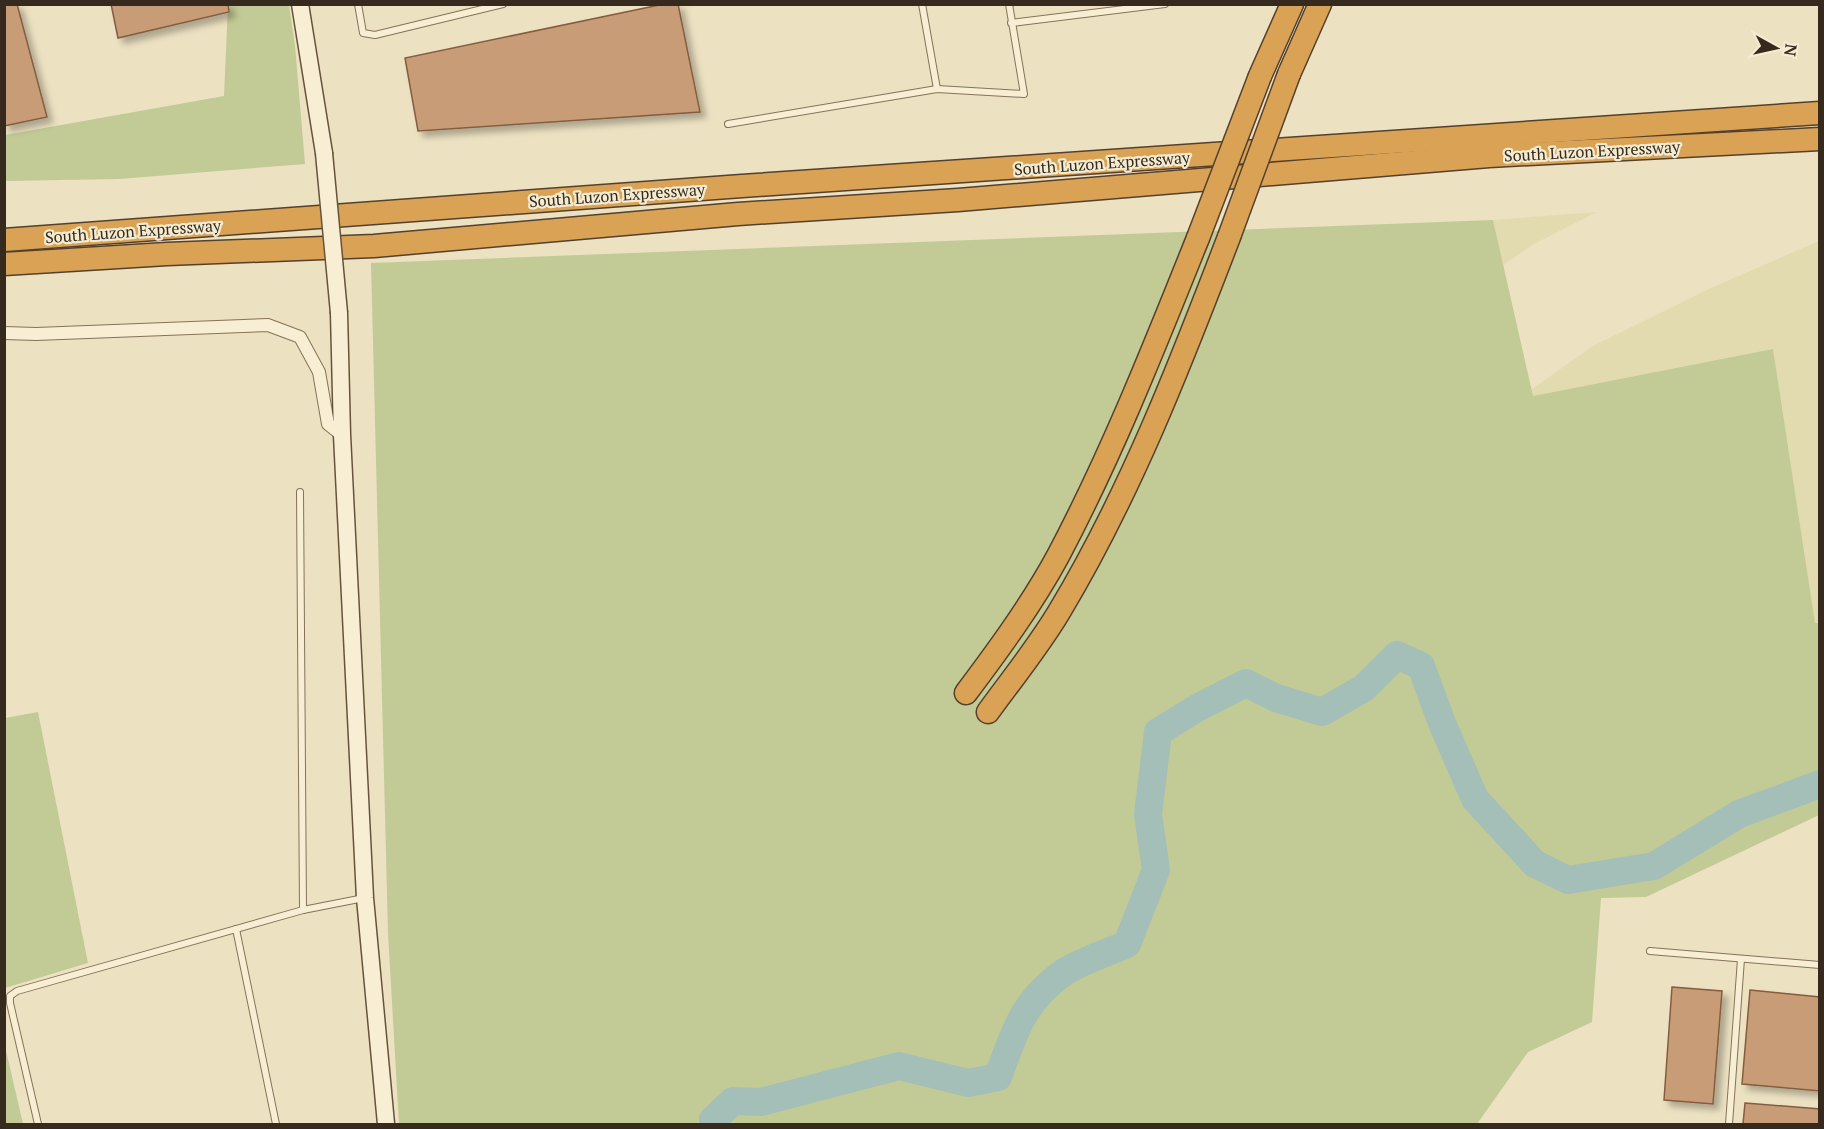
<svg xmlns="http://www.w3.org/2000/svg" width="1824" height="1129" font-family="'PT Serif',serif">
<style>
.farmland{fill:#e2dbaf}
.green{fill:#c2ca96}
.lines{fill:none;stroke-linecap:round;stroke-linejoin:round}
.river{stroke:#a4bfb8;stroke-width:28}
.building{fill:#c99c78;stroke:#845d40;stroke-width:1.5;filter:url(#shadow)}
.lane-casing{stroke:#857259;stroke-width:8}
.street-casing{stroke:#857259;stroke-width:14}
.secondary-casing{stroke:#67533d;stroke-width:19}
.highway-casing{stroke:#53402e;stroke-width:25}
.lane{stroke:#f7eed4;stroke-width:6}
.street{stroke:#f7eed4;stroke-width:12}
.secondary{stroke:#f7eed4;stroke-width:16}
.highway{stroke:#daa254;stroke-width:22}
.secondary-bridge-casing{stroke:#67533d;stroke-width:19;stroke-linecap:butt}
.highway-bridge-casing{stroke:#53402e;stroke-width:25;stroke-linecap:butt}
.secondary-bridge{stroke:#f7eed4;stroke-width:16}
.highway-bridge{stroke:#daa254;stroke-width:22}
.labels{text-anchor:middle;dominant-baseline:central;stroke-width:4.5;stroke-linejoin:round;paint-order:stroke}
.street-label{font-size:16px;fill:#352a1d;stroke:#f4ebd1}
</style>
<defs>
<filter id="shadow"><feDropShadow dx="5.5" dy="5.5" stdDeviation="3" flood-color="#0004"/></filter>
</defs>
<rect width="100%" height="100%" fill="#ece1c1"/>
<!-- farmland -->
<g class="farmland">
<polygon points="1597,212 1534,244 1503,265 1493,220"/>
<polygon points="1819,241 1819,623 1815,624 1773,349 1533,396 1532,389 1593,346 1711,288"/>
</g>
<!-- green -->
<g class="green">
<polygon points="228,5 289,5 295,46 305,164 119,179 5,181 5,135 224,96"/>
<polygon points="1493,220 1533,396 1773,349 1815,623 1819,623 1819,815 1646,897 1601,898 1592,1022 1528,1052 1477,1124 399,1124 388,933 371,263"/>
<polygon points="38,712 88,963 5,988 5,718"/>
<polygon points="4,1046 5,1046 23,1124 5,1124"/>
</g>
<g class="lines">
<!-- river -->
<path class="river" d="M714,1124l-1,-4 20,-19 28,1 138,-36 69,17 30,-6c16,-44 25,-76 65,-104 18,-12 44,-20 64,-29l29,-74 -8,-56 10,-82 39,-24 49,-25 30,15 46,14 42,-24 33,-33 24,11 21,57 33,76 60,65 33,16 86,-14 85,-52 81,-30"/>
</g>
<!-- building -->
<g class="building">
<polygon points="4,4 17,4 47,117 4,126"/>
<polygon points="111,4 228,4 229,12 118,38"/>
<polygon points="664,4 678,4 700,112 418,131 405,58"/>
<polygon points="1672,987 1722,991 1713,1104 1664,1100"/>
<polygon points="1750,990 1820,997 1820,1091 1742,1084"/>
<polygon points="1745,1103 1820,1109 1820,1124 1743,1124"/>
</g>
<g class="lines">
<!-- lane casing -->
<g class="lane-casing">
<g id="lane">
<polyline points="358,4 363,33 375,35 503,4"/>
<polyline points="922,4 937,89"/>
<polyline points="1011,23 1165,4"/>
<polyline points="728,124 937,89 1024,94 1009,4"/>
<polyline points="300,492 303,910"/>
<polyline points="236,929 276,1124"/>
<polyline points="1650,951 1820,965"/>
<polyline points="38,1124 10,1003 10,996 17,991 303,910 364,898"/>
<polyline points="1729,1124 1741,959"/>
</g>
</g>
<!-- street casing -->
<g class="street-casing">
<polyline id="street" points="4,333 36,334 268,325 300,337 319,372 328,424 342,435"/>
</g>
<!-- secondary casing -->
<g class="secondary-casing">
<g id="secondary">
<polyline points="300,4 324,153"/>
<polyline points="339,313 342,435 365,898 386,1124"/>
</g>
</g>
<!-- highway casing -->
<g class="highway-casing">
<g id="highway">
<polyline points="1289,74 1320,4"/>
<polyline points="1260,76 1292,4"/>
<polyline points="4,240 742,186 1820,113"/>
<polyline points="4,264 167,254 374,246 738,214 958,200 1489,156 1820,139"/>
<path d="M966,693c33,-44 66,-89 92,-137 54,-102 97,-211 140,-318"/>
<path d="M988,712c24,-33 50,-65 71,-100 71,-118 121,-247 170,-375"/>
</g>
</g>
<!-- lane -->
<use href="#lane" class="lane"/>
<!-- street -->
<use href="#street" class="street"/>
<!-- secondary -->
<use href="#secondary" class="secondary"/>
<!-- highway -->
<use href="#highway" class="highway"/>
<!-- secondary-bridge casing -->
<g class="secondary-bridge-casing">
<polyline id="secondary-bridge" points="324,153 339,313"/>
</g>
<!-- highway-bridge casing -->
<g class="highway-bridge-casing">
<g id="highway-bridge">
<polyline points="1229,237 1289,74"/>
<polyline points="1198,238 1260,76"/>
</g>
</g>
<!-- secondary-bridge -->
<use href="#secondary-bridge" class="secondary-bridge"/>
<!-- highway-bridge -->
<use href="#highway-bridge" class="highway-bridge"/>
</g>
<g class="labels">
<!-- street labels -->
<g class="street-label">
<text transform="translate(1592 151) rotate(-3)">South Luzon Expressway</text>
<text transform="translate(1102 163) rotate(-4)">South Luzon Expressway</text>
<text transform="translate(617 195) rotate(-4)">South Luzon Expressway</text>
<text transform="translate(133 231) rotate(-4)">South Luzon Expressway</text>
</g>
</g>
<!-- border -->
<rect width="1824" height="1129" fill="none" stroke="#352a1d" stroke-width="12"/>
<!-- north arrow -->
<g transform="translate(1776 48) rotate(98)" stroke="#f4ebd1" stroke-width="4.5" paint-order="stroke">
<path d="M0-4.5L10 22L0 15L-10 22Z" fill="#352a1d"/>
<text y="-9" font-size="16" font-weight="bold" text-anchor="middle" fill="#352a1d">N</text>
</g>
</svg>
